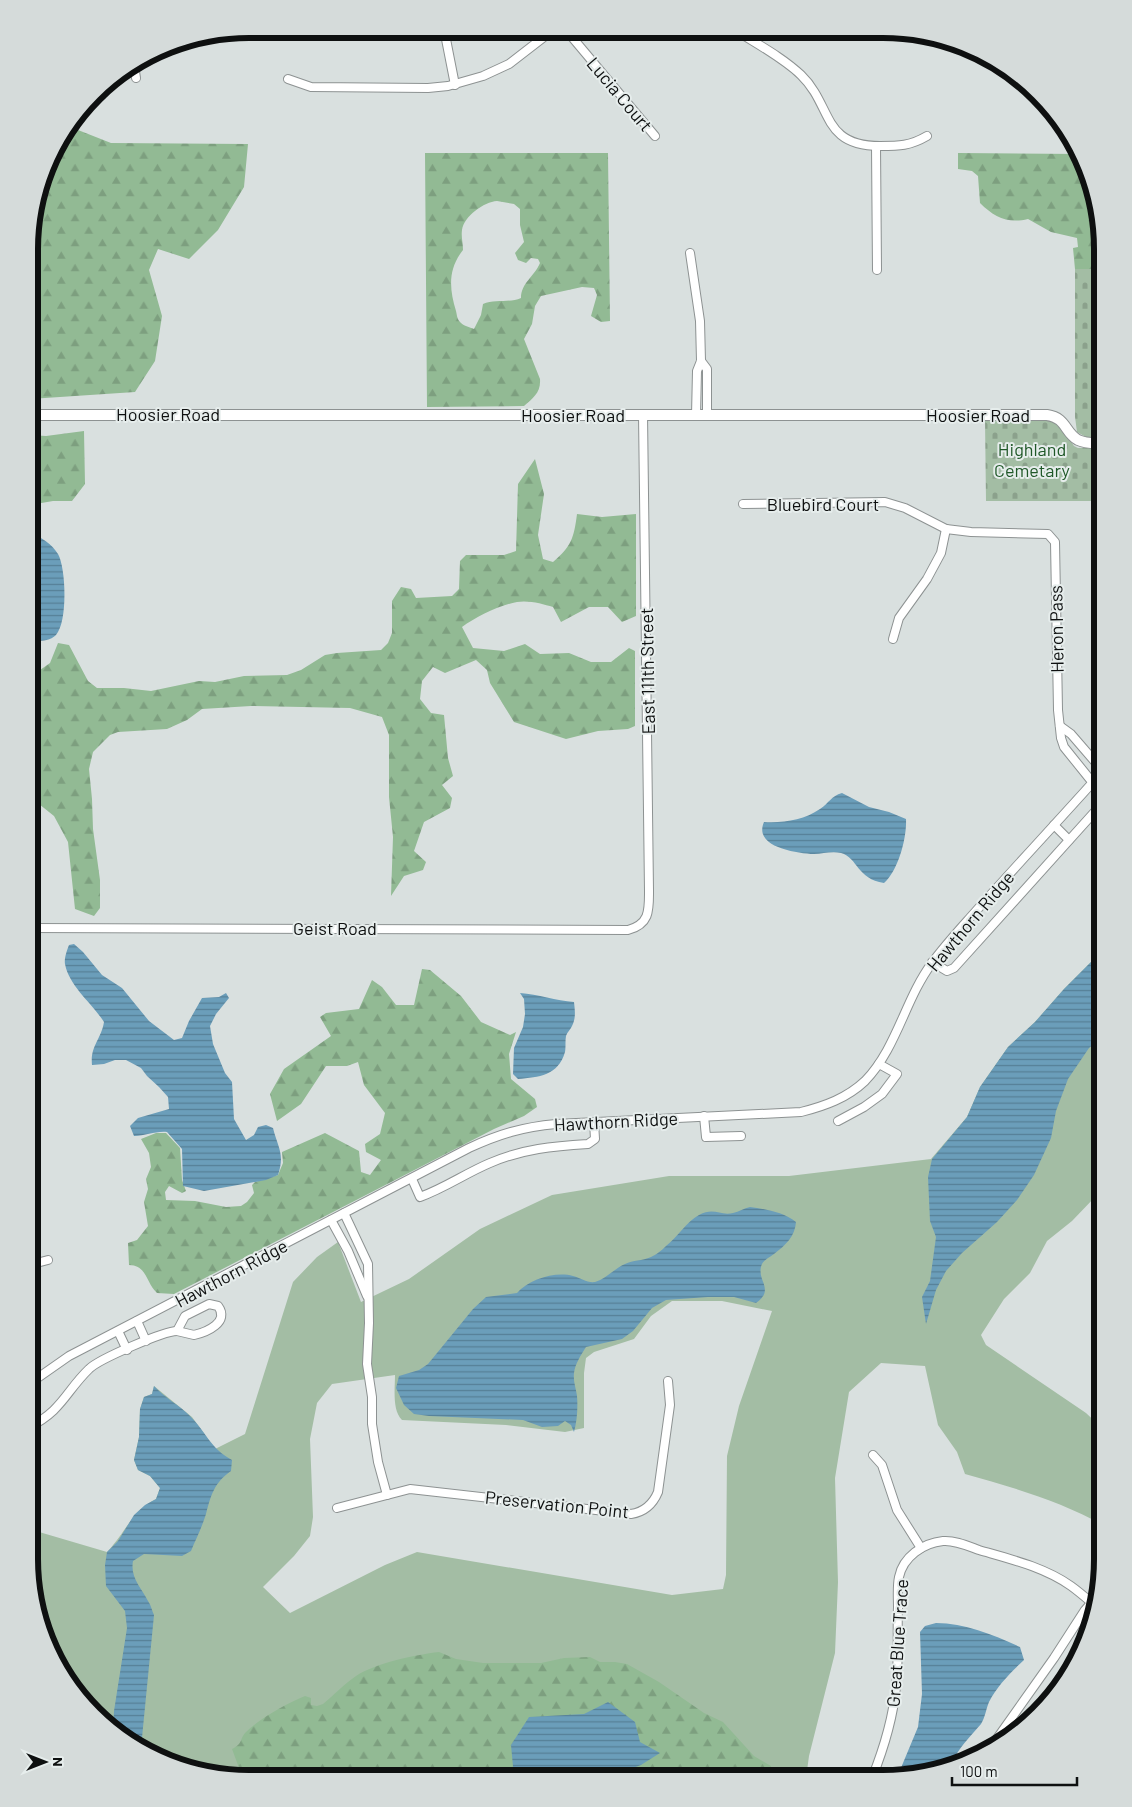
<svg xmlns="http://www.w3.org/2000/svg" width="1132" height="1807" font-family="Barlow,sans-serif">
<style>
.green{fill:#a3bda4;fill-rule:evenodd}
.forest{fill:url(#forest-firs);fill-rule:evenodd}
.cemetery{fill:url(#cemetery-stones)}
.water{fill:url(#water-rules)}
.lines{fill:none;stroke-linecap:round;stroke-linejoin:round}
.minor-casing{stroke:#8d9292;stroke-width:10}
.tertiary-casing{stroke:#8d9292;stroke-width:12}
.minor{stroke:#fff;stroke-width:8}
.tertiary{stroke:#fff;stroke-width:10}
.labels{text-anchor:middle;dominant-baseline:central;stroke-width:4;stroke-linejoin:round;paint-order:stroke}
.street-label{font-size:18px;fill:#0e1010;stroke:#e6edec}
.park-label{font-size:18px;fill:#1f5828;stroke:#e6edec}
.rim{fill:none;stroke:#0e1010;stroke-width:6}
</style>
<defs>
<pattern id="forest-firs" width="22" height="20" patternUnits="userSpaceOnUse" patternTransform="scale(1.25)"><rect width="22" height="20" fill="#92ba94"/><path d="M5 1l3.5 6h-7zM16 11l3.5 6h-7z" fill="#7d9f7f"/></pattern>
<pattern id="cemetery-stones" width="16" height="16" patternUnits="userSpaceOnUse" patternTransform="scale(1.25)"><rect width="16" height="16" fill="#a3bda4"/><path d="M2 7V4a2 2 0 0 1 4 0v3zM10 15v-3a2 2 0 0 1 4 0v3z" fill="#8ba18c"/></pattern>
<pattern id="water-rules" width="6" height="5" patternUnits="userSpaceOnUse" patternTransform="scale(1.25)"><rect width="6" height="5" fill="#6b9eba"/><path d="M0 2.5h6" fill="none" stroke="#567f96"/></pattern>
</defs>
<rect width="100%" height="100%" fill="#d9e0df"/>
<!-- green -->
<path class="green" d="M1103,950v242l-7,4 -24,25 -25,20 -17,32 -26,26 -23,36 5,10 100,68 17,16v96c-43,-24 -91,-38 -138,-51l-8,-22 -19,-27 -13,-59 -44,-3 -32,29 -14,86 3,104 -3,71 -26,103 -3,22 -586,-2 -55,-14 -50,-29 -41,-41 -28,-49 -17,-85v-29l78,23c19,-20 24,-40 49,-53l4,-11 -10,-12 -12,-6 -4,-10 5,-23 1,-28 4,-12 8,-3 2,-8 38,31 23,32 30,-15 48,-152 24,-25 21,-15 23,60 48,-23 71,-50 72,-34 117,-19h120l142,-17 36,-42 13,-30 28,-40 27,-25 29,-33zM672,1301h50l50,10 -33,95 -12,50 -1,119 -3,14 -51,6 -255,-43 -32,13 -95,48 -27,-26 31,-31 16,-20 3,-19 -3,-78 7,-36 15,-19 63,-9c0,14 -3,35 7,45l104,5 59,7 19,-4v-55l2,-15 8,-6 40,-13 17,-23z"/>
<!-- forest -->
<g class="forest">
<polygon points="78,117 78,130 111,143 248,144 244,187 218,230 189,259 158,249 149,270 162,316 155,361 135,392 30,399 31,220 52,151"/>
<path d="M425,153h183l2,168 -9,1 -10,-6 6,-21 -3,-7 -12,-1 -41,9 -6,10 -3,18 -8,15 16,40c1,14 -7,19 -16,27l-97,1zM497,201l17,3 6,5v16l4,17 -9,11 3,7 8,3 5,-5 7,1 2,4c-6,14 -19,20 -19,35 -11,5 -26,1 -38,6l-2,11 -7,14c-4,-2 -11,-3 -14,-7 -3,-3 -3,-7 -4,-11 -7,-23 -8,-42 7,-61 0,-7 -2,-13 -1,-20 2,-14 22,-28 35,-29z"/>
<path d="M958,153l122,1 6,10 17,85v20h-28l-2,-21 5,-1 -1,-9 -26,-6 -23,-13c-20,5 -34,-2 -48,-16l-2,-27 -6,-5 -14,-2z"/>
<polygon points="84,431 85,484 72,501 53,501 30,505 30,435 46,436"/>
<path d="M535,459l9,35 -6,41 5,24 10,3c18,-15 21,-24 24,-48l25,3 34,-3v102l-14,6 -14,-15h-19l-28,15 -8,-15c-10,-3 -24,-7 -36,-5 -17,3 -41,15 -55,25l11,21 31,3 21,-7 15,10 29,-1 22,9h20l18,-14 6,3v75l-7,3 -30,2 -32,8 -52,-17 -24,-39 -3,-13 -11,-10 -31,13 -12,-6 -11,14 -2,18 11,14 13,2 4,43 5,18 -11,9 10,13 -2,10 -26,14 -10,29 12,11 -3,8 -19,6 -13,20 2,-59 -4,-40v-62l-7,-18 -32,-9 -99,-2 -49,3 -15,11 -20,9 -49,3 -8,3 -17,17 -4,17 3,30 1,30 7,51v28l-6,8 -19,-7 -7,-67 -14,-26 -15,-12 -9,-3 1,-56 -1,-5v-66l3,1 17,-12 8,-20 11,2 19,36 9,7h27l27,3 48,-10 16,1 29,-6 43,-1 14,-5 24,-15 12,-2 44,-3 7,-7 4,-10v-32l9,-14 10,2 5,9 36,-2 7,-7 1,-28 6,-6h38l12,-4 2,-67z"/>
<path d="M422,969l8,1 31,26 20,26 29,13 6,-3 -7,22 2,25 24,20 2,8 -13,9 -30,13 -320,165 -17,-1c-11,-10 -10,-28 -28,-28l-1,-22 9,-3 11,-14 -4,-24 4,-13 -2,-10 5,-12 -2,-14 -8,-14 15,-6h10l14,15 2,32 4,11 -4,2 -13,-7 -4,6 1,8 29,1 31,6 15,-1 6,-4 7,-9 -2,-8 3,-3 23,-7 5,-12 -1,-11 43,-19 34,18 2,21 9,3 11,-15 -15,-8 -1,-8 15,-10 5,-21 -21,-28 -6,-23 -11,4h-21l-25,38 -24,17 -7,-27 14,-25 47,-33 -11,-19 6,-4 33,-4 13,-29 10,7 14,18h18z"/>
<path d="M439,1652l17,7 27,4h58l23,-5 26,-1 10,5h15l12,2 32,18 45,31 19,9 31,34 17,10 1,12 -530,-2 -10,-27c12,-6 7,-10 14,-17 13,-13 41,-29 59,-36l6,2v7l6,1 6,-2c11,-9 21,-20 33,-28 20,-13 58,-21 83,-24z"/>
</g>
<!-- cemetery -->
<g class="cemetery">
<polygon points="1075,269 1103,269 1103,437 1086,437 1077,432 1075,417"/>
<polygon points="1052,419 1058,423 1074,446 1078,448 1103,447 1103,501 986,501 985,420"/>
</g>
<!-- water -->
<g class="water">
<path d="M30,533c11,4 22,11 28,21 8,14 10,68 -2,81 -7,7 -17,6 -26,6z"/>
<path d="M842,793l27,14 20,5 17,7c1,19 -8,52 -22,64 -27,-4 -26,-25 -43,-30 -10,-2 -18,1 -27,1 -18,-1 -61,-7 -50,-32 20,1 40,-2 56,-13 9,-6 11,-13 22,-16z"/>
<path d="M74,944l9,8 19,23 20,13 27,33 25,19 8,-2 7,-17 13,-23 17,-1 7,-4 3,5 -13,16 -6,12 3,18 12,29 7,9 2,37 12,21 8,-5 4,-8 8,-2 7,3c5,20 12,26 5,47l-12,5 -62,11 -21,-5 -1,-37 -15,-17c-12,-1 -21,4 -33,4l-4,-10 8,-8 31,-9 -1,-12 -9,-10 -12,-11 -6,-8 -15,-8h-11l-11,4 -12,1c-2,-19 9,-25 12,-43 -12,-19 -35,-36 -39,-58 -1,-5 2,-14 4,-19z"/>
<polygon points="1103,950 1103,1037 1089,1048 1068,1079 1056,1111 1051,1138 1034,1175 1017,1200 997,1222 962,1253 946,1271 936,1290 926,1324 922,1297 930,1281 936,1237 930,1221 928,1177 932,1159 967,1117 980,1087 1008,1047 1035,1022 1064,989"/>
<path d="M520,993c18,1 36,8 54,9 1,9 2,16 -2,24 -1,3 -5,6 -6,10 -1,5 0,10 -1,16 -7,24 -26,25 -47,27l-5,-5 1,-26 9,-21 2,-13 -1,-15z"/>
<path d="M750,1207c16,2 33,5 46,15 -1,14 -10,23 -22,32 -4,3 -9,5 -12,10 -7,16 14,25 -6,39l-22,-6h-26l-42,3 -14,8 -19,23 -11,8 -36,8c-5,8 -11,17 -12,26 -1,9 2,15 3,23 1,12 0,25 -3,36l-3,-7 -6,-4 -7,5 -16,1 -19,-7 -94,-4 -15,-2 -10,-9 -8,-17 3,-12 20,-6 9,-6 45,-55 13,-12 31,-4c12,-14 39,-22 56,-17 8,2 14,7 22,6 11,-3 20,-14 30,-18 8,-4 17,-3 26,-7 5,-2 11,-7 15,-11 12,-9 20,-24 33,-31 15,-8 21,1 34,-2 6,-1 11,-5 17,-6z"/>
<path d="M154,1386c11,12 25,19 36,30 16,16 21,33 42,44l-1,11c-17,12 -20,24 -25,43 -4,13 -10,25 -15,37l-9,5 -38,-2 -11,7c-3,17 8,26 15,40 3,4 4,10 6,14l-13,133 -28,-17 1,-20 13,-83 -2,-17 -19,-25 -1,-21 2,-13 11,-11 16,-26 11,-10 11,-6 4,-11 -10,-12 -12,-6 -4,-10 5,-23 1,-28 4,-12 8,-3z"/>
<path d="M936,1623c29,0 58,12 84,24l4,13c-13,12 -27,26 -35,42 -3,7 -4,16 -8,22 -11,13 -23,24 -30,41l-53,10 20,-48 4,-33 -2,-62 5,-6z"/>
<polygon points="608,1702 635,1722 640,1742 660,1753 641,1765 614,1775 613,1777 514,1777 511,1745 529,1717 584,1714"/>
</g>
<g class="lines">
<!-- minor casing -->
<g class="minor-casing">
<g id="minor">
<polyline points="444,29 455,85"/>
<polyline points="566,30 655,136"/>
<path d="M735,30c22,14 47,27 66,45 32,31 20,71 79,71 19,0 30,0 47,-10"/>
<polyline points="134,65 136,78"/>
<polyline points="288,79 311,87 428,88 448,86 483,76 509,64 553,30"/>
<polyline points="876,146 877,270"/>
<polyline points="690,253 700,321 701,361 697,371 696,415"/>
<polyline points="701,361 707,369 707,415"/>
<polyline points="743,504 885,502 905,508 946,529 971,532 1048,534 1055,542 1058,710 1061,738 1064,747 1093,783"/>
<polyline points="893,639 899,618 927,579 941,553 946,529"/>
<polyline points="1060,726 1071,734 1103,771"/>
<polyline points="1054,825 1069,840"/>
<path d="M30,928l598,2c22,-6 21,-20 21,-39l-6,-477"/>
<polyline points="932,962 947,971 954,968 1099,807"/>
<polyline points="704,1116 706,1137 741,1136"/>
<polyline points="838,1121 864,1107 882,1094 897,1074 879,1064"/>
<path d="M412,1179l8,18c25,-9 46,-24 70,-34 32,-14 64,-17 98,-19l7,-5 -1,-17"/>
<polyline points="344,1213 368,1264 369,1323 367,1364 372,1397 372,1424 378,1462 387,1495"/>
<polyline points="331,1220 348,1251 367,1296"/>
<polyline points="29,1265 48,1260"/>
<path d="M209,1304l9,2c12,16 -11,26 -24,29l-17,-4 8,-15z"/>
<polyline points="137,1321 146,1341"/>
<path d="M1103,1328c-8,-12 -6,-23 0,-35"/>
<polyline points="118,1331 127,1350"/>
<path d="M29,1384l40,-28 400,-208c30,-14 54,-21 87,-24l245,-12c24,-6 46,-14 64,-31 32,-33 40,-82 67,-118 13,-18 29,-35 44,-52 42,-47 85,-93 127,-140"/>
<path d="M29,1427c33,-16 37,-36 60,-58 10,-10 75,-38 88,-38"/>
<polyline points="873,1455 882,1465 897,1510 921,1548"/>
<path d="M337,1508l73,-19 221,25c13,-2 22,-10 27,-22l12,-87 -2,-24"/>
<polyline points="991,1747 1054,1658 1085,1610 1098,1595"/>
<path d="M872,1778c12,-30 21,-59 24,-91 3,-27 1,-53 2,-80 0,-9 -1,-21 1,-30 4,-20 24,-34 44,-36 12,-1 25,5 36,9 31,9 65,17 92,36 7,5 14,11 21,17"/>
</g>
</g>
<!-- tertiary casing -->
<g class="tertiary-casing">
<path id="tertiary" d="M30,415h1017c20,3 17,17 31,25 8,4 17,3 25,3"/>
</g>
<!-- minor -->
<use href="#minor" class="minor"/>
<!-- tertiary -->
<use href="#tertiary" class="tertiary"/>
</g>
<g class="labels">
<!-- street labels -->
<g class="street-label">
<text transform="translate(620 94) rotate(50)">Lucia Court</text>
<text x="168" y="414">Hoosier Road</text>
<text x="573" y="415">Hoosier Road</text>
<text x="978" y="415">Hoosier Road</text>
<text x="823" y="504">Bluebird Court</text>
<text transform="translate(1056 629) rotate(-91)">Heron Pass</text>
<text transform="translate(647 671) rotate(-91)">East 111th Street</text>
<text transform="translate(970 921) rotate(-50)">Hawthorn Ridge</text>
<text x="335" y="928">Geist Road</text>
<text transform="translate(616 1121) rotate(-3)">Hawthorn Ridge</text>
<text transform="translate(231 1273) rotate(-28)">Hawthorn Ridge</text>
<text transform="translate(557 1504) rotate(6)">Preservation Point</text>
<text transform="translate(897 1643) rotate(-86)">Great Blue Trace</text>
</g>
<!-- park labels -->
<g class="park-label">
<text x="1032" y="449">Highland<tspan x="1032" dy="21">Cemetary</tspan></text>
</g>
</g>
<!-- crop -->
<path d="M0 0H1132V1807H0ZM249 38H883A211 211 0 0 1 1094 249V1559A211 211 0 0 1 883 1770H249A211 211 0 0 1 38 1559V249A211 211 0 0 1 249 38Z" fill="#d5dbda" fill-rule="evenodd"/>
<path class="rim" d="M249 38H883A211 211 0 0 1 1094 249V1559A211 211 0 0 1 883 1770H249A211 211 0 0 1 38 1559V249A211 211 0 0 1 249 38Z"/>
<!-- north arrow -->
<g transform="translate(45 1762) rotate(90)" stroke="#e6edec" stroke-width="4" paint-order="stroke">
<path d="M0-4L9 19L0 12L-9 19Z" fill="#0e1010"/>
<text y="-8" font-size="14" font-weight="bold" text-anchor="middle" fill="#0e1010">N</text>
</g>
<!-- scale -->
<path d="M952 1777v8h125v-8" fill="none" stroke="#0e1010" stroke-width="2.5"/>
<text x="960" y="1777" font-size="15" fill="#0e1010" stroke="#e6edec" stroke-width="4" paint-order="stroke">100 m</text>
</svg>
